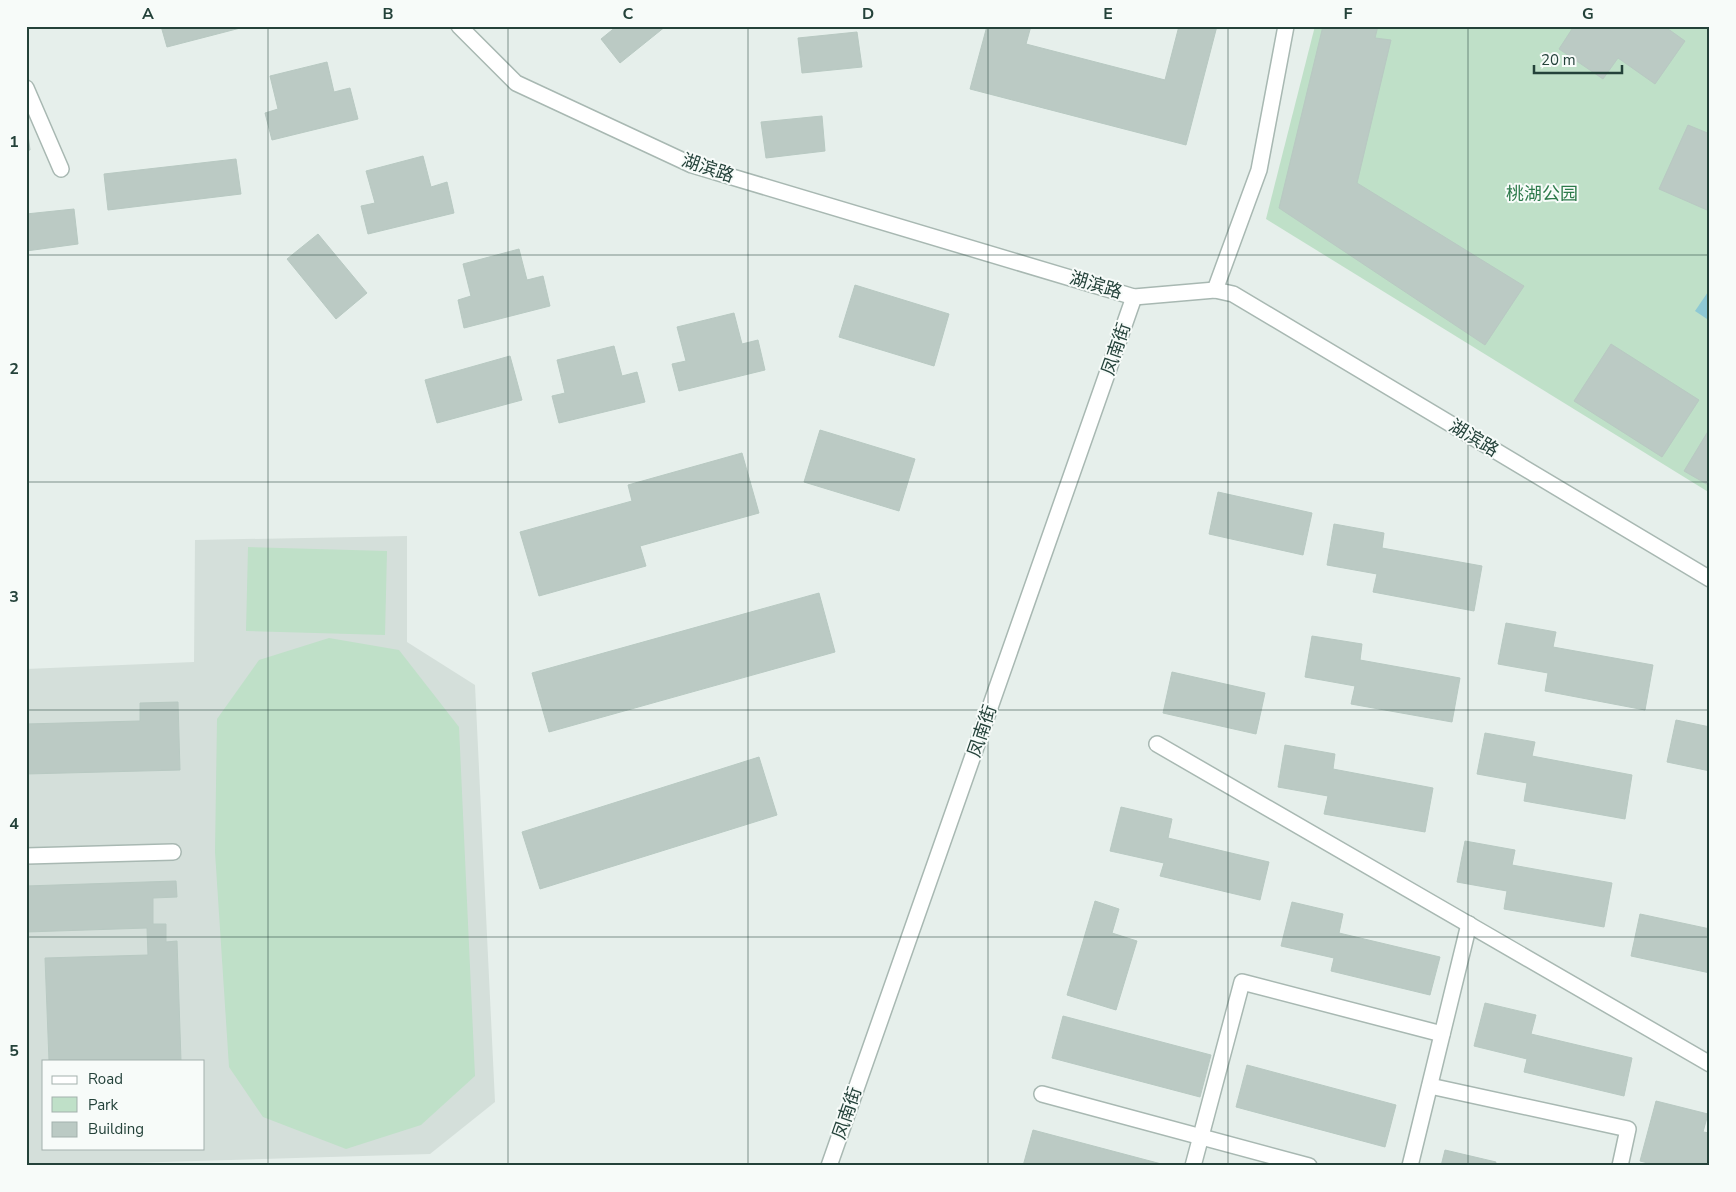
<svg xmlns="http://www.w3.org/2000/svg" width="1736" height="1192" font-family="'Nunito Sans','Noto Sans SC',sans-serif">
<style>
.built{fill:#d4dfda;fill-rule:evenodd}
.green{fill:#bfe0c8}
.water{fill:#8ec9d4}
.building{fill:#bbcac4;stroke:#b8c9c2}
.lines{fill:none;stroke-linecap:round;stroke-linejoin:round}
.lane-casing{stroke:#a8b8b2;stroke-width:18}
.street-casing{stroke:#a8b8b2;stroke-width:18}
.lane{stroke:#fff;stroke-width:15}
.street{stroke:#fff;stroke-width:15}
.grid{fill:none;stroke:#24423a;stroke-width:1;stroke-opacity:0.55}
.labels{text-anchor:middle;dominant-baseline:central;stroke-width:4;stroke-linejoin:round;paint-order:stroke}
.street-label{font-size:18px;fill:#24423a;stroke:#f7fbf9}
.park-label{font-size:18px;fill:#2d7a4b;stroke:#f7fbf9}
.neatline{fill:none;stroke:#24423a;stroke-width:2}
.grid-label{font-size:16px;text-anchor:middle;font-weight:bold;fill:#24423a}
</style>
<rect width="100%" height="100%" fill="#e6efeb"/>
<!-- built -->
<path class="built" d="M407,536v106l68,43 20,417 -65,52 -404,12v-497l168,-7 1,-122zM44,1061h160v87h-160z"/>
<!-- green -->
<g class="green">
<polygon points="1315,26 1710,26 1710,493 1266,219"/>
<polygon points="248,547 387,551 385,635 246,631"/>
<polygon points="329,638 399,650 459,727 475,1076 421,1125 346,1149 263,1117 229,1067 215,852 217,719 259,660"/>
</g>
<!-- water -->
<polygon class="water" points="1710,289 1710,321 1695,311"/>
<!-- building -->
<g class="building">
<polygon points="161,26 248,26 167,47"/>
<polygon points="617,26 666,26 620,63 601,39"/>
<polygon points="987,26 1031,26 1026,44 1165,80 1179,26 1217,26 1186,145 970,89"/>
<polygon points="1323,26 1378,26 1375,38 1391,40 1357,183 1524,286 1485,345 1279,208"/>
<polygon points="1574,26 1664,26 1685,41 1655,84 1618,58 1603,79 1559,49"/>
<polygon points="857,32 862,67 802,73 798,38"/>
<polygon points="327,62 334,92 350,88 358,119 272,140 265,113 278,109 270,76"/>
<polygon points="822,116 825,151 766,158 761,122"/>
<polygon points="26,120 30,150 26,151"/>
<polygon points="1688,125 1710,134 1710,204 1707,210 1659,189"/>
<polygon points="423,156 431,187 447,182 454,213 368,234 361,206 375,203 366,171"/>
<polygon points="236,159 241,194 108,210 104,174"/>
<polygon points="74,209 78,244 26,251 26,214"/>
<polygon points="318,234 367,293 336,319 287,259"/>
<polygon points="519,249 527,280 543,276 550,306 464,328 458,300 471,296 463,264"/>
<polygon points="855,285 949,314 934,366 839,337"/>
<polygon points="734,313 742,344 758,340 765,370 679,391 672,364 686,361 677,327"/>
<polygon points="1611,344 1699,400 1662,457 1574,401"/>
<polygon points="614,346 622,376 637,372 645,402 559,423 552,396 565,393 557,360"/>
<polygon points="510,356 522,400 437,423 425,380"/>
<polygon points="1710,428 1710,486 1684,471"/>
<polygon points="820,430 915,459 899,511 804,482"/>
<polygon points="742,453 759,513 640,546 646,566 539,596 520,532 632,501 628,485"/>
<polygon points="1218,492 1312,513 1303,555 1209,534"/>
<polygon points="1334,524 1384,533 1382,548 1482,566 1474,611 1373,592 1377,574 1327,565"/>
<polygon points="819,593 835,652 549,732 532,673"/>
<polygon points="1506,623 1556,632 1553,647 1653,665 1645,710 1545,691 1548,673 1498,664"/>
<polygon points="1312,636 1362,644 1360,660 1460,678 1452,722 1351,704 1355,686 1305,677"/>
<polygon points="1172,672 1265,693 1256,734 1163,713"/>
<polygon points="178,702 180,770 26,774 26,724 140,721 140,703"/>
<polygon points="1676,720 1710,727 1710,771 1667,762"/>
<polygon points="1485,733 1535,742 1532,756 1632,775 1625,819 1524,801 1527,783 1477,774"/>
<polygon points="1285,745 1335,754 1333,769 1433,788 1425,832 1324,814 1328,796 1278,787"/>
<polygon points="759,757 777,815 540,889 522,832"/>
<polygon points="1121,807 1172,819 1168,838 1269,862 1260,900 1160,876 1164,863 1110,851"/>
<polygon points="1465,841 1515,850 1512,865 1612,883 1604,927 1504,909 1507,891 1457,882"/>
<polygon points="176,881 177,897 153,898 153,924 166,924 166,942 177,941 181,1061 49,1061 45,958 148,955 147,928 26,932 26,886"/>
<polygon points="1095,901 1119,909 1112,933 1137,941 1116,1010 1067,995"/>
<polygon points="1292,902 1343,914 1339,933 1440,957 1430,995 1331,971 1334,958 1281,946"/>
<polygon points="1640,914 1710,929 1710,973 1631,956"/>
<polygon points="1485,1003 1536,1015 1531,1034 1632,1058 1624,1096 1524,1072 1527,1059 1474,1046"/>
<polygon points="1063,1016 1211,1055 1200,1097 1052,1058"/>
<polygon points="1247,1065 1396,1105 1385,1147 1236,1107"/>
<polygon points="1656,1101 1708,1114 1703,1132 1710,1133 1710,1166 1660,1166 1640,1161"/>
<polygon points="1033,1130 1169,1166 1023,1166"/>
<polygon points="1445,1150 1496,1162 1495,1166 1441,1166"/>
</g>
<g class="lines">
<!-- lane casing -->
<g class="lane-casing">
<g id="lane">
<polyline points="26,88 61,169"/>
<polyline points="26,856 173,852"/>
</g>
</g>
<!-- street casing -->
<g class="street-casing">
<g id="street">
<polyline points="459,26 516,83 692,165 1134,297 1215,290 1233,294 1710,579"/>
<polyline points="1215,290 1259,170 1286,26"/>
<polyline points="1157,744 1710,1064"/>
<polyline points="1430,1086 1628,1129 1620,1166"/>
<polyline points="1042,1094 1309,1166"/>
<polyline points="829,1166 1134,297"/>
<polyline points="1193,1166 1242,982 1442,1034"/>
<polyline points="1410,1166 1469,924"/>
</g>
</g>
<!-- lane -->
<use href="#lane" class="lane"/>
<!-- street -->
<use href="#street" class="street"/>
</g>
<!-- grid -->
<path class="grid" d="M268,26v1140M508,26v1140M748,26v1140M988,26v1140M1228,26v1140M1468,26v1140M26,255h1684M26,482h1684M26,710h1684M26,937h1684"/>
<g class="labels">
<!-- street labels -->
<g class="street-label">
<text transform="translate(708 168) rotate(19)">湖滨路</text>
<text transform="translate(1096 285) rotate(17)">湖滨路</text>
<text transform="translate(1116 349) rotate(-71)">凤南街</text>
<text transform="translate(1474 438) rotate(31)">湖滨路</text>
<text transform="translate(982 731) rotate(-71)">凤南街</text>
<text transform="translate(847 1113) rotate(-71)">凤南街</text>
</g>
<!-- park labels -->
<g class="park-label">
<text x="1542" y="194">桃湖公园</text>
</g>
</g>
<!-- border -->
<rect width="1736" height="1192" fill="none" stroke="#f7fbf9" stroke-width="55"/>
<!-- legend -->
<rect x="42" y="1060" width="162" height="90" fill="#f7fbf9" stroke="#a3b1ad"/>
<rect x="52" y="1076" width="25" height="8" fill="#ffffff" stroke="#a3b1ad"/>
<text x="88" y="1084" font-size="15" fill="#24423a">Road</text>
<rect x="52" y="1097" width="25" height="15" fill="#bfe0c8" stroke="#a3b1ad"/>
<text x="88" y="1110" font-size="15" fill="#24423a">Park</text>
<rect x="52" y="1122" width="25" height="15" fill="#bbcac4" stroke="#a3b1ad"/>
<text x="88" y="1134" font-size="15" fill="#24423a">Building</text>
<!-- scale -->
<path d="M1534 65v8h88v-8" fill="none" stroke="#24423a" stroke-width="2.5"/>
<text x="1541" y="65" font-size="15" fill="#24423a" stroke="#f7fbf9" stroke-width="4" paint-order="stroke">20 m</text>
<rect x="28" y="28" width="1680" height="1136" class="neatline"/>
<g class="grid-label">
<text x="148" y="19">A</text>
<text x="388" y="19">B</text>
<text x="628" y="19">C</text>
<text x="868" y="19">D</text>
<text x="1108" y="19">E</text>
<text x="1348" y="19">F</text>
<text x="1588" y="19">G</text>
<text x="14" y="147">1</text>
<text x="14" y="374">2</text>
<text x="14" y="602">3</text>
<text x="14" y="829">4</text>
<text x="14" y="1056">5</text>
</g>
</svg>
